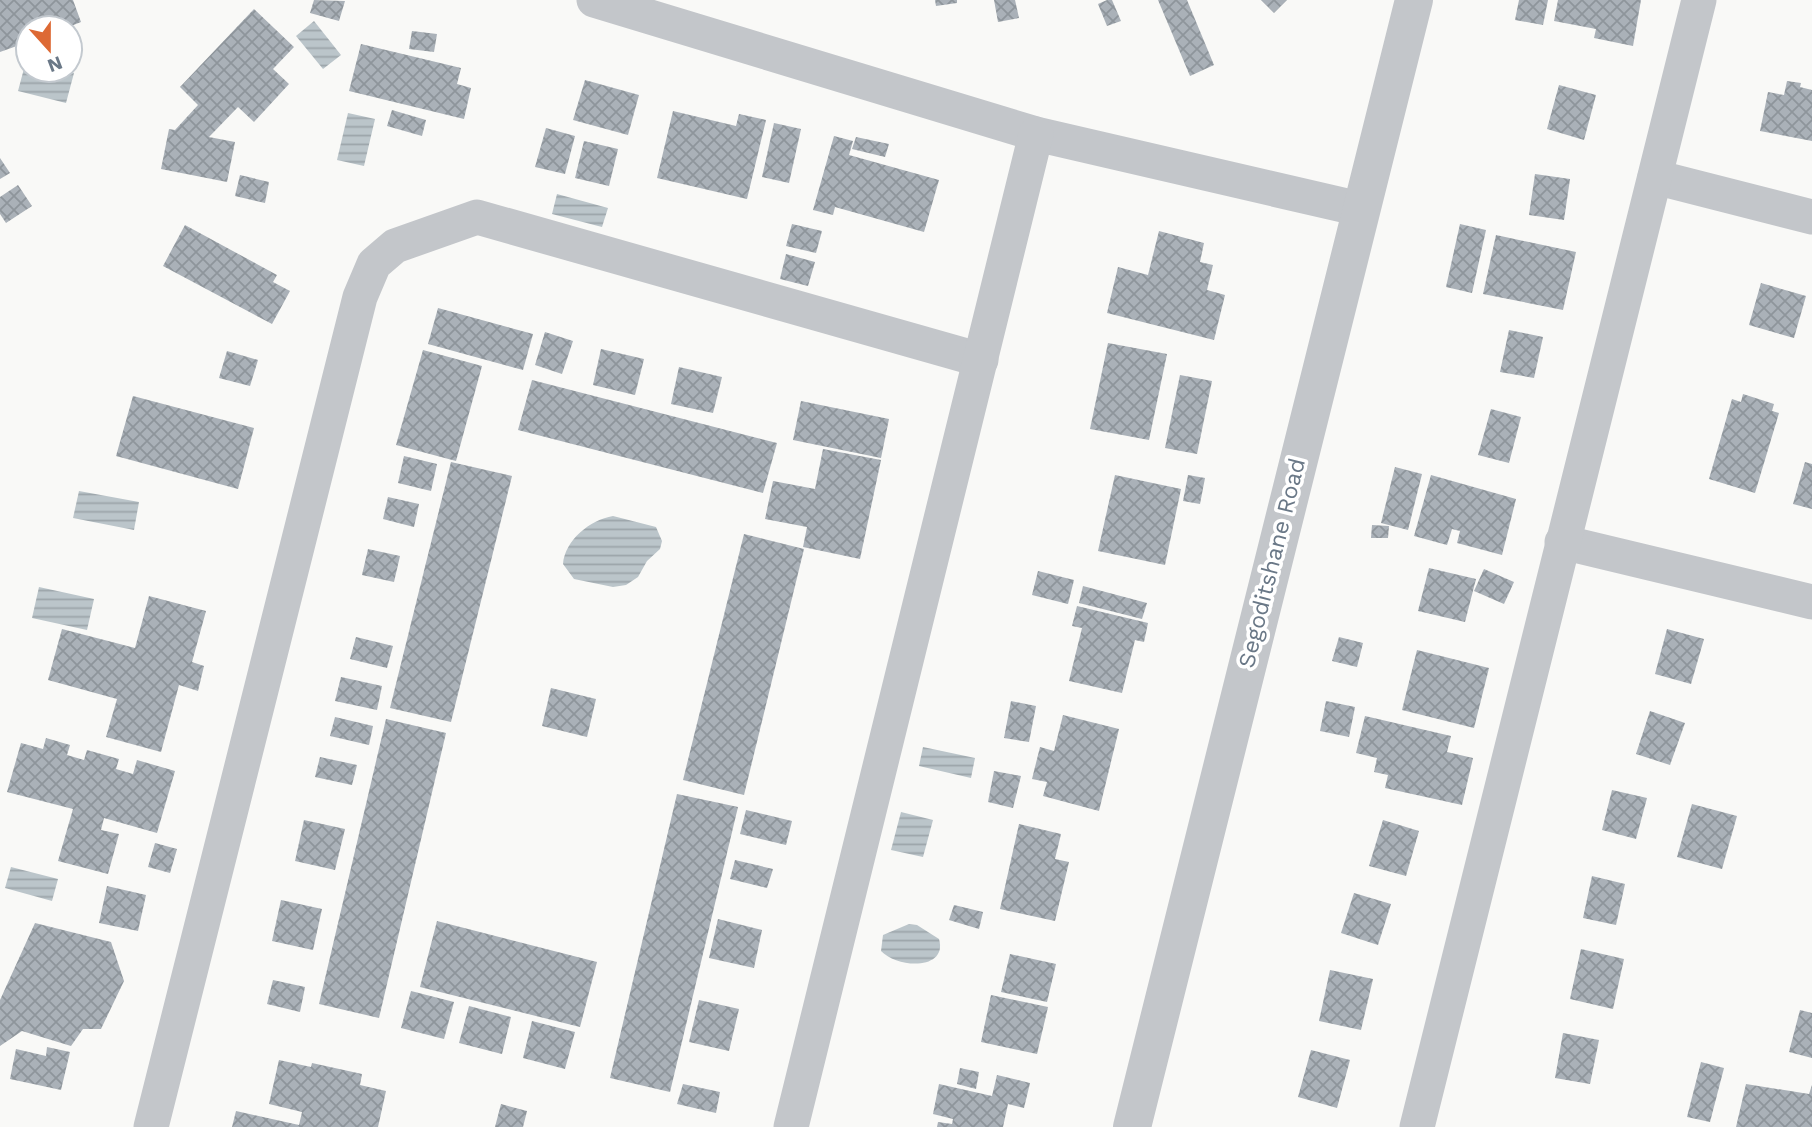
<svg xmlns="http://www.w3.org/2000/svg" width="1812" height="1127" font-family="'Work Sans',sans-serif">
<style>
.water{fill:url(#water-rules)}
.building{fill:url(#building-cross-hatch)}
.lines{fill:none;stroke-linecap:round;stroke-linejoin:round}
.minor{stroke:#c3c6ca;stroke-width:35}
.tertiary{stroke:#c3c6ca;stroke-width:38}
.labels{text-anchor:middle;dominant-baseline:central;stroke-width:7;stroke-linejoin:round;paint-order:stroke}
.street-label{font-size:23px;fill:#6a7887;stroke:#fff}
</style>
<defs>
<pattern id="water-rules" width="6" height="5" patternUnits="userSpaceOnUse" patternTransform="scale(1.75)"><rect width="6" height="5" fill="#bbc5ca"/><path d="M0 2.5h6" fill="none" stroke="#9ca5aa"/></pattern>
<pattern id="building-cross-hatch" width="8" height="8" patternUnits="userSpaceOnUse" patternTransform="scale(1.75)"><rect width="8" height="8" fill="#aab1b8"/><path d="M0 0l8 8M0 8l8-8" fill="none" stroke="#8e959b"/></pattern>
</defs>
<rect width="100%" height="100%" fill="#f9f9f7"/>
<!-- water -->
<g class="water">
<polygon points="314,21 341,55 323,69 296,36"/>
<polygon points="26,61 28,70 74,73 66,103 18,91"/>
<polygon points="348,113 375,119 364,166 337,160"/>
<polygon points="557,194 608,208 602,227 552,214"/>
<polygon points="79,491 139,502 134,530 73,518"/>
<path d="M613,516l43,11 6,14 -2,8 -13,12 -9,16 -12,8 -13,2 -39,-8 -11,-15c2,-24 27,-44 50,-48z"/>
<polygon points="39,587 94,599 87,630 32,618"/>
<polygon points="923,747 975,758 971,778 919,766"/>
<polygon points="901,812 933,820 923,857 891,850"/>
<polygon points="11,867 58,879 52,901 5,888"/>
<path d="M909,924l8,1 22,14c9,31 -41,30 -58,12l2,-16z"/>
</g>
<!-- building -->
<g class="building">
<polygon points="0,0 73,0 81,22 66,28 28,28 28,42 0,52"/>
<polygon points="314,0 345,1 339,21 310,13"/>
<polygon points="935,0 957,0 957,3 936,6"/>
<polygon points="994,0 1015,0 1019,18 998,22"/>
<polygon points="1107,0 1112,0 1121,21 1107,26 1098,4"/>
<polygon points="1158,0 1187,0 1214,65 1190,76"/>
<polygon points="1261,0 1287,0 1274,13"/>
<polygon points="1519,0 1548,0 1543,25 1515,20"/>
<polygon points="1558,0 1641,0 1633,46 1594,38 1596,29 1554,21"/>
<polygon points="254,9 294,47 273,69 289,84 254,122 238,107 209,137 235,142 227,182 161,169 169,129 175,130 198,105 180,87"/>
<polygon points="412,31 437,34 434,52 409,49"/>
<polygon points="361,44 461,68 457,84 471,88 464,119 349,91"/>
<polygon points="585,80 639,95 628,135 573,120"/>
<polygon points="1787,81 1801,83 1800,87 1812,90 1812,141 1760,131 1768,92 1784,95"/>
<polygon points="1559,85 1596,95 1584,140 1547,129"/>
<polygon points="392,110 426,120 422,136 387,126"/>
<polygon points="673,111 736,126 739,114 766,120 747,199 657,178"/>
<polygon points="774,123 801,129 789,183 762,177"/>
<polygon points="546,128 575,136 565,174 535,167"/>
<polygon points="834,136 853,141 849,155 939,180 924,232 835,207 833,215 813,210"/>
<polygon points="856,137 889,144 885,157 852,149"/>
<polygon points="584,141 618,149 609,186 575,178"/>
<polygon points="0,158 10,173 0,179"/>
<polygon points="1535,174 1570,179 1564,220 1529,215"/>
<polygon points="240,175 269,182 265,203 235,196"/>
<polygon points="18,185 32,206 6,223 0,214 0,197"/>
<polygon points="792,224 822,231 816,253 786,246"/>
<polygon points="1460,224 1486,230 1472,293 1446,287"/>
<polygon points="185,225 277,275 273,282 290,291 272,324 163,266"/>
<polygon points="1159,231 1204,243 1200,262 1213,265 1207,290 1225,295 1214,340 1107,313 1118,267 1148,275"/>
<polygon points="1496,235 1576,252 1563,310 1483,294"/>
<polygon points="786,254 815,262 808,286 780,279"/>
<polygon points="1761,283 1806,296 1794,338 1749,325"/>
<polygon points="438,308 533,334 523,370 428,344"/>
<polygon points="1509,330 1543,337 1534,378 1500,372"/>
<polygon points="545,332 573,341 562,374 535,365"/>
<polygon points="1108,343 1167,354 1149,440 1090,429"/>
<polygon points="601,349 644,359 635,395 593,385"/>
<polygon points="423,350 482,366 456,461 396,445"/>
<polygon points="227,351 258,360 250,386 219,378"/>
<polygon points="679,367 722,377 713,413 671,404"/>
<polygon points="1180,375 1212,381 1197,454 1165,448"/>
<polygon points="532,380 777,443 763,493 518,430"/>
<polygon points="1743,394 1774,404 1772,411 1779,413 1755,493 1709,479 1732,399 1741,402"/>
<polygon points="133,396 254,428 238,489 116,456"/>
<polygon points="801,401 889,419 881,458 793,440"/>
<polygon points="1491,409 1521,417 1509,463 1478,455"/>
<polygon points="823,449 881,460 860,559 803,547 807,527 765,519 773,481 815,489"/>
<polygon points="404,456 437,464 431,491 398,483"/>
<polygon points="451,462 512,476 451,722 390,708"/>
<polygon points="1805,462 1812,464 1812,509 1793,504"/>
<polygon points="1395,467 1422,474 1408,530 1381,523"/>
<polygon points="1115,475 1181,489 1165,565 1098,551"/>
<polygon points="1188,475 1205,478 1200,504 1183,501"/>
<polygon points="1431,475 1516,499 1502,555 1457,543 1460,531 1452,529 1447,545 1414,536"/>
<polygon points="388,497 419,504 414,527 383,519"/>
<polygon points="1372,525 1389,526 1388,538 1371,538"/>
<polygon points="744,534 804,549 744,795 683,780"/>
<polygon points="368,549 400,556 394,582 362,575"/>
<polygon points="1429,568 1476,579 1465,622 1418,611"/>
<polygon points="1484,569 1514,582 1504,604 1474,591"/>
<polygon points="1038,571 1074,580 1068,604 1032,595"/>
<polygon points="1083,586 1147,603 1142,619 1079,603"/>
<polygon points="149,596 206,611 192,662 204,666 198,691 179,685 161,752 106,737 117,699 48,680 62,629 135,648"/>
<polygon points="1077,606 1148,623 1144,642 1135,640 1122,693 1069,681 1082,628 1072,626"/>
<polygon points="1667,629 1704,639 1691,684 1655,674"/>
<polygon points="356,637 393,646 387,668 350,659"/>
<polygon points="1339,637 1363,643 1357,667 1332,661"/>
<polygon points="1417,650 1489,668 1474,728 1402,710"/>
<polygon points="341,677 382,686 377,710 335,701"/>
<polygon points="551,688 596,699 587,737 542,726"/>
<polygon points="1011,701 1036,706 1029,742 1004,738"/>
<polygon points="1326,701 1355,707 1349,737 1320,731"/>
<polygon points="1650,711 1685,723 1670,765 1636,754"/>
<polygon points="1063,715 1119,729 1099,811 1043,796 1047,782 1032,779 1040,747 1054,751"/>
<polygon points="1365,716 1451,736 1447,752 1473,758 1462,805 1385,788 1388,775 1374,772 1377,758 1356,753"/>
<polygon points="335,717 373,726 369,745 330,736"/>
<polygon points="386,719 446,733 379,1018 319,1004"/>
<polygon points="46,738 70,745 67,755 84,760 87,750 119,759 116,769 133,774 137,760 175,771 157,833 104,818 101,830 119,834 108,874 58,861 73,809 7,792 21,743 43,749"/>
<polygon points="320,757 357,765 352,785 315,777"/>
<polygon points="994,771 1021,776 1013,808 988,802"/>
<polygon points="1612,790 1647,798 1636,839 1602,830"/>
<polygon points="677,794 738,807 670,1092 610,1078"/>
<polygon points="1692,804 1737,816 1722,869 1677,857"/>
<polygon points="746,810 792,821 786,845 740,834"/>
<polygon points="304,820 345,829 335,870 295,861"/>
<polygon points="1383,820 1419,831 1406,876 1369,866"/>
<polygon points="1019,824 1061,834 1055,859 1069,862 1055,921 1000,909"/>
<polygon points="155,843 177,849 170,873 148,867"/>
<polygon points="735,860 773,869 767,888 730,879"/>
<polygon points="1592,876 1625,884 1616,925 1583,918"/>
<polygon points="107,886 146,895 138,931 99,923"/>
<polygon points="1354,893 1391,904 1378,945 1341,933"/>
<polygon points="281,900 322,909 313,950 272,941"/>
<polygon points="954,905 983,912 979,929 949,920"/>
<polygon points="718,919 762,930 754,968 709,958"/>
<polygon points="437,921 597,962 580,1027 420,987"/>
<polygon points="35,923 111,942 124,981 101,1029 83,1029 71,1046 22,1031 0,1046 0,1000"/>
<polygon points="1581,949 1624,959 1613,1009 1570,999"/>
<polygon points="1010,954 1056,964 1047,1002 1001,992"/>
<polygon points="1330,970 1373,979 1361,1030 1319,1021"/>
<polygon points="273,980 305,987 300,1012 267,1004"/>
<polygon points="411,991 454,1002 444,1039 401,1028"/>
<polygon points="991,995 1048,1007 1037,1054 981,1042"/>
<polygon points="699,1000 739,1009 729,1051 689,1042"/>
<polygon points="469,1006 511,1017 502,1054 459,1043"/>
<polygon points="1800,1010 1812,1013 1812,1058 1789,1052"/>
<polygon points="532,1021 575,1032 565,1069 523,1058"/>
<polygon points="1563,1033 1599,1040 1590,1084 1555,1078"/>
<polygon points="47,1047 70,1052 61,1090 10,1079 16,1049 46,1056"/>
<polygon points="1311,1050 1350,1060 1337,1108 1298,1097"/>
<polygon points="279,1060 311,1067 312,1063 362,1074 360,1085 386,1091 378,1127 232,1127 236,1111 299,1125 302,1112 269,1104"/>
<polygon points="1701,1062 1724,1068 1710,1122 1687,1117"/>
<polygon points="960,1068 979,1072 976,1089 957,1084"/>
<polygon points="997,1075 1030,1083 1024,1108 1008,1104 1003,1127 937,1127 938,1122 952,1124 953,1119 933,1114 939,1084 992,1096"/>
<polygon points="683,1084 720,1092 716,1113 677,1104"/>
<polygon points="1746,1084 1809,1094 1812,1085 1812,1127 1736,1127"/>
<polygon points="501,1104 527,1111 523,1127 495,1127"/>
</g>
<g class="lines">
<!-- minor -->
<g class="minor">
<polyline points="594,0 1036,134 1360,209"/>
<polyline points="1655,177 1812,217"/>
<polyline points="1562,542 1812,602"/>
<polyline points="151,1127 360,297 374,264 395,246 477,217 981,360"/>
<polyline points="791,1127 1036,134"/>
<polyline points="1417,1127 1699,0"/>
</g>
<!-- tertiary -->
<polyline class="tertiary" points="1132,1127 1414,0"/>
</g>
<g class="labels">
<!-- street labels -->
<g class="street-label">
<text transform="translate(1272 563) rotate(-76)">Segoditshane Road</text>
</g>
</g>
<!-- north arrow -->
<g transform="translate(49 49) rotate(159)"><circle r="33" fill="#ffffff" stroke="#c3c9cf" stroke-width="2"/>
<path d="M0-5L12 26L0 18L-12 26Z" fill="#dd6934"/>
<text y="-10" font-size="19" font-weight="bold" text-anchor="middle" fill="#6a7887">N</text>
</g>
</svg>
